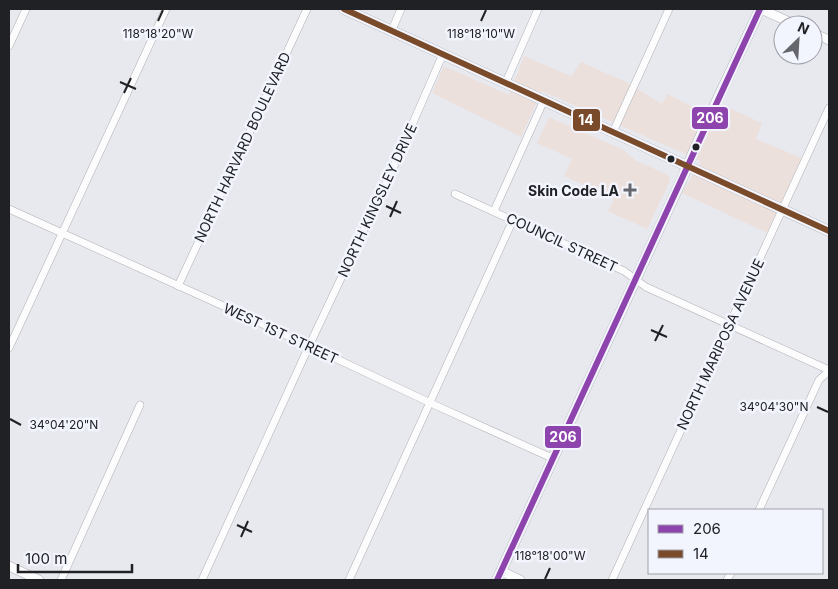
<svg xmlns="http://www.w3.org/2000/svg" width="838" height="589" font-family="Inter,sans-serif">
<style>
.commercial{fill:#ece0dd}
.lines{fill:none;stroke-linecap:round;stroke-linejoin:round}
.minor-casing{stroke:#afb0b5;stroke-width:8}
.tertiary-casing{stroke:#afb0b5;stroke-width:10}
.secondary-casing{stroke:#afb0b5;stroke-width:11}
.minor{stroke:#fcfcfd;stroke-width:7}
.tertiary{stroke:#fcfcfd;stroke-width:9}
.secondary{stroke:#fcfcfd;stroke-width:10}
.bus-1-casing{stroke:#f3f5fe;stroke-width:10}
.bus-2-casing{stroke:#f3f5fe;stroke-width:10}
.bus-1{stroke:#8e44ad;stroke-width:6}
.bus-2{stroke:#7a4b2a;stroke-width:6}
.ticks{fill:none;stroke:#202125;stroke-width:2}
.bus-dot{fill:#202125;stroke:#f3f5fe;stroke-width:2}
.poi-dot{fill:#66676c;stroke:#f3f5fe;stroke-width:2}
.labels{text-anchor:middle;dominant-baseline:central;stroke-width:5;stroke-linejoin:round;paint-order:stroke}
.street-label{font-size:14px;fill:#202125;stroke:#f3f5fe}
.poi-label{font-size:14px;font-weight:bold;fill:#202125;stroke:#f3f5fe;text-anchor:end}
.ticks-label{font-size:12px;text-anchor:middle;fill:#202125;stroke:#f3f5fe;stroke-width:5;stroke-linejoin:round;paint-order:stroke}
.line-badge{stroke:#f3f5fe;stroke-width:2}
.badge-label{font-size:14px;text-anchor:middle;font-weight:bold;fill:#fff}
</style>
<rect width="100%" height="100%" fill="#e8e9ef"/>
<!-- commercial -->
<g class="commercial">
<polygon points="524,56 571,76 581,62 626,82 662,104 667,94 718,119 725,106 762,123 756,139 802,158 767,233 682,193 701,161 542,91 521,137 432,93 444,66 509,95"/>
<polygon points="549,117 624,150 635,160 666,174 669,177 670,179 669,183 647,229 608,211 614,199 564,176 572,159 537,143"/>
</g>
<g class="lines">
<!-- minor casing -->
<g class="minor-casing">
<g id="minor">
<polyline points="392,30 401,9"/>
<polyline points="9,46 26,9"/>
<polyline points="506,82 538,9"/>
<polyline points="613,132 669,9"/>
<polyline points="455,194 624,271 646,287 829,370"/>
<polyline points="9,209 241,314 437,406 552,458"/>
<polyline points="494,211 544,100"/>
<polyline points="178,286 307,9"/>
<polyline points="9,348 166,9"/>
<polyline points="759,510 819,380 829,371"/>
<polyline points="61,580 140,405"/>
<polyline points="202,580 309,346 394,166 443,54"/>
<polyline points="349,580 513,220"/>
<polyline points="612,580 829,108"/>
<polyline points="727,580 731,573"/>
</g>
</g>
<!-- tertiary casing -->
<g class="tertiary-casing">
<g id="tertiary">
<polyline points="761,9 796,25"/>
<polyline points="813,33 829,40"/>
<polyline points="9,566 39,580"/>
<polyline points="501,571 520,580"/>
</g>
</g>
<!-- secondary casing -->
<g class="secondary-casing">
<g id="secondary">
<polyline points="344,9 829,231"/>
<path d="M497,580l185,-401c24,-58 52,-113 78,-170"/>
</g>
</g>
<!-- minor -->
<use href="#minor" class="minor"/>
<!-- tertiary -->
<use href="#tertiary" class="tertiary"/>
<!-- secondary -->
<use href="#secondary" class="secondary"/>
<!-- bus-1 casing -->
<g class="bus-1-casing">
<polyline id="bus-1" points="497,580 760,9"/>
</g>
<!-- bus-2 casing -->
<g class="bus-2-casing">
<polyline id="bus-2" points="344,9 829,231"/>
</g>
<!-- bus-1 -->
<use href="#bus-1" class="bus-1"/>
<!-- bus-2 -->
<use href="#bus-2" class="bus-2"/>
</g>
<!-- ticks -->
<path class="ticks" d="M158,21l5,-11M481,21l5,-11M120,82l16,7M124,93l7,-15M386,206l15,7M390,217l7,-16M651,330l16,7M655,341l8,-16M817,407l11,5M10,419l11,6M237,525l15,7M241,537l7,-16M545,579l5,-11"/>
<!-- markers -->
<g class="bus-dot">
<circle cx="696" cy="147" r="4.5"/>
<circle cx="671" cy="159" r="4.5"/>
</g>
<path class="poi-dot" d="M627.5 182.5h5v5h5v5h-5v5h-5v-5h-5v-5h5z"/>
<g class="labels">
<!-- street labels -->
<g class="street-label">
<text transform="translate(242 147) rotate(-65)">NORTH HARVARD BOULEVARD</text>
<text transform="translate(377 200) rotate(-65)">NORTH KINGSLEY DRIVE</text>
<text transform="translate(562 242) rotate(25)">COUNCIL STREET</text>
<text transform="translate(281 333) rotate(25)">WEST 1ST STREET</text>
<text transform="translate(720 344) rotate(-65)">NORTH MARIPOSA AVENUE</text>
</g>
<!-- poi labels -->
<g class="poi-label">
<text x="619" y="190">Skin Code LA</text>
</g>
</g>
<g class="ticks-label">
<text x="158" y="38">118°18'20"W</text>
<text x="481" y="38">118°18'10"W</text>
<text x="774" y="411">34°04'30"N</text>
<text x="64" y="429">34°04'20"N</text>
<text x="550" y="560">118°18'00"W</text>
</g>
<g class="line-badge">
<rect x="691" y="106" width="38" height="24" rx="5" fill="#8e44ad"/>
<rect x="572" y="108" width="29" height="24" rx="5" fill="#7a4b2a"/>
<rect x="544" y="425" width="38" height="24" rx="5" fill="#8e44ad"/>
</g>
<g class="badge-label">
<text x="710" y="123">206</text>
<text x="586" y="125">14</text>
<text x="563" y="442">206</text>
</g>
<!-- border -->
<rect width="838" height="589" fill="none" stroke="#202125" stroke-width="20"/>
<!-- legend -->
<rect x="648" y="509" width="175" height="65" fill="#f3f5fe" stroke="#9fa0a7"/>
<rect x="658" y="525" width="25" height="8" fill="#8e44ad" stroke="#9fa0a7"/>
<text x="693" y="534" font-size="15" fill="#202125">206</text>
<rect x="658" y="550" width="25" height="8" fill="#7a4b2a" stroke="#9fa0a7"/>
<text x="693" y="559" font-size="15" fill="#202125">14</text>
<!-- north arrow -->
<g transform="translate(798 40) rotate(25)"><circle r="24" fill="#f3f5fe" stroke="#9fa0a7"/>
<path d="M0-4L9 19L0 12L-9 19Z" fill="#66676c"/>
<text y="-8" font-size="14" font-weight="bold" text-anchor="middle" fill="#202125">N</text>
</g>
<!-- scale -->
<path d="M18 564v8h114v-8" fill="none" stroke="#202125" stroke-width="2.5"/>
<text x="25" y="564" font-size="15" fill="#202125" stroke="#f3f5fe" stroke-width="4" paint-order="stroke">100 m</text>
</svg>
